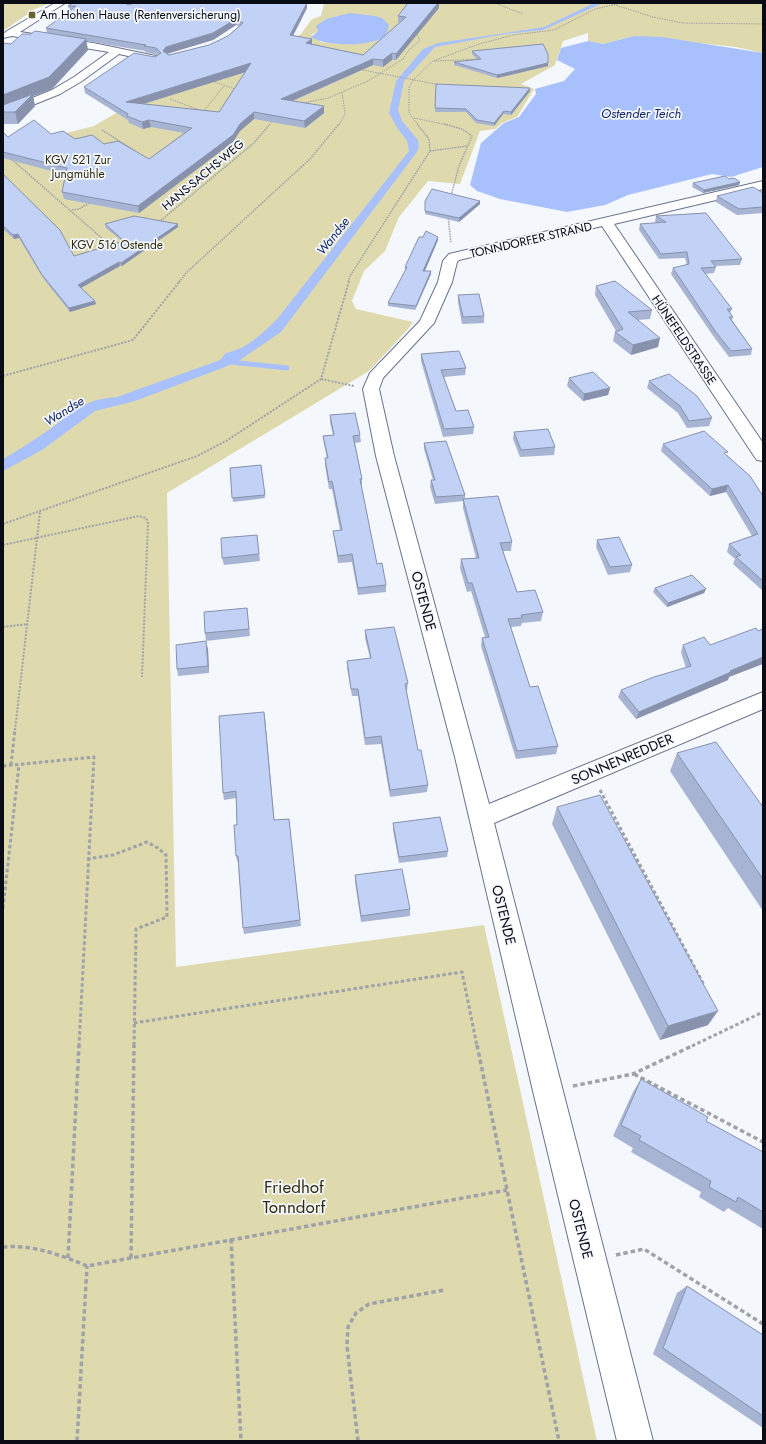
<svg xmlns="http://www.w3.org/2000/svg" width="766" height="1444" font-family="Jost,sans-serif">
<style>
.green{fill:#dedaae;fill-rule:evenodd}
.water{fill:#a8c1fd}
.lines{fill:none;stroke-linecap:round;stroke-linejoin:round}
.stream{stroke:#a8c1fd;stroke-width:5}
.minor-casing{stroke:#69738b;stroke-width:2}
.path-far4{stroke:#9fa2a8;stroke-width:1;stroke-dasharray:1.5 1;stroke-linecap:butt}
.path-far3{stroke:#9fa2a8;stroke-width:1.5;stroke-dasharray:1.5 1;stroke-linecap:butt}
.path-far2{stroke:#9fa2a8;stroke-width:2;stroke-dasharray:2 1.5;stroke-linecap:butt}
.path-far1{stroke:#9fa2a8;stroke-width:3;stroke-dasharray:3.5 2.5;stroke-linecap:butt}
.path{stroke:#9fa2a8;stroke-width:3.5;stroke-dasharray:4.5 3;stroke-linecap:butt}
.minor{fill:#fff;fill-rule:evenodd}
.wall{fill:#a7b4d4;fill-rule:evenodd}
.shaded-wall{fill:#8892ac}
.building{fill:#c2d1f6;stroke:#8892ac;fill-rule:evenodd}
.poi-dot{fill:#696330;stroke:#f4f7fc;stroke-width:1.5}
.labels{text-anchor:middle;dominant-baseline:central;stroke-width:3.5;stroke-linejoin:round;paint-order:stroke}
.far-poi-label{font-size:12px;fill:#090c15;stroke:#f4f7fc;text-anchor:start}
.far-park-label{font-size:12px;fill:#302d0e;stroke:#f4f7fc}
.far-street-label{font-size:12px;fill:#090c15;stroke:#f4f7fc}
.far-water-label{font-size:13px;font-style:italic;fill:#14276a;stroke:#f4f7fc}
.street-label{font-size:14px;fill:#090c15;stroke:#f4f7fc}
.near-park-label{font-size:17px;fill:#302d0e;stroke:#f4f7fc}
</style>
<rect width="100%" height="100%" fill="#f4f7fc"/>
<!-- green -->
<g class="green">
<polygon points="3,3 45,3 48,4 35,9 3,31"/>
<path d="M324,3h439v50l-27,-6 -102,-11 -31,8 -15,-3v-8l-25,8 -8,24 -34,19 13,5 -17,28 -15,6 -7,6 -15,2 -20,53 -32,-3 -29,36 -14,34 -21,20 -12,30 4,8 57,13 -4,6 -40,43 -202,122 9,474 308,-42 113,516h-594v-1292l91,-23 58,-34 136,-51 13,-7 11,-15 9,-3zM338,16l20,28 -37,-2 -10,-7 7,-4 4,-10z"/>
</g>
<!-- water -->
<g class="water">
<path d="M594,3h9l-60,27 -38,4 -70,13 -31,34 -6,29 4,11 16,19 1,6 -2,6 -136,180 -41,28 -15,7 -90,34 -40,10 -53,39 -39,21v-12c16,-9 31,-19 47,-30 25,-18 34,-30 67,-32l103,-37 6,-7c21,-4 37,-20 52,-35l131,-167 -2,-10 -11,-15 -7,-13 7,-32 27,-32 15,-6 106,-16z"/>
<path d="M350,13l25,3 7,2 7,7c-1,5 -2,10 -7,13 -15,9 -57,8 -71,-1l7,-6 -2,-5 10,-7z"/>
<polygon points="634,36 662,37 763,53 763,167 731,177 712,174 628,195 605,205 567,212 500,199 477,191 470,185 481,143 504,123 519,117 536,94 535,89 564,81 575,69 557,60 561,48 588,41 603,44"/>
</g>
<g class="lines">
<!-- stream -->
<polyline class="stream" points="231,362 287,368"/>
<!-- minor casing -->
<g class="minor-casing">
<g id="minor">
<polygon points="55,3 65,3 20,32 93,43 156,56 161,59 156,62 119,54 82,81 60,94 3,117 3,110 52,90 74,77 109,52 12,36 3,38 3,34 7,31"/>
<polygon points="763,181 763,189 614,224 763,443 763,461 757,460 754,456 602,226 459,260 457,262 452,282 434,323 383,378 379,389 394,456 489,804 763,692 763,709 494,823 653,1441 617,1441 533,1091 455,757 376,456 363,389 370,373 420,321 438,282 443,261 449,254"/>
</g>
</g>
<!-- path-far4 -->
<g class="path-far4">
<polyline points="432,3 485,3"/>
<polyline points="495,3 523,14"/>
<polyline points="609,3 653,17 682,23 763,24"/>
<polyline points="435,61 480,59"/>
<polyline points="358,69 440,85"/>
<polyline points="212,81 238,90"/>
<polyline points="170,99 202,111"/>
<polyline points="303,103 328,98 368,81 403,59 408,51 420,40 416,33"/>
<polyline points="203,112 224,86"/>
<polyline points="414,118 448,125"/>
<polyline points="269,125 272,121"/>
<polyline points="339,125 345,114 342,92"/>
<polyline points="418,125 409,113 409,87 414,79 433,61 479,44 513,35 554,30 595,9 622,3"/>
</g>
<!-- path-far3 -->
<g class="path-far3">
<polyline points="444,124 462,129 472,136 459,166 451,196"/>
<polyline points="102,130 135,151"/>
<polyline points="430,151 467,146"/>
<polyline points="10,158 112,247"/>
<polyline points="72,210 79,209 91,202"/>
<polyline points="448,216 451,243"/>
<polyline points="159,222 254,143 270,124"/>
<polyline points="179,282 186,273 310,159 339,124"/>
<polyline points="348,282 350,276 430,151 429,139 417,124"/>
</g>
<!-- path-far2 -->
<g class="path-far2">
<polyline points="3,376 133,340 180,281"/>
<polyline points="321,379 354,386"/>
<polyline points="3,524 197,456 226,441 321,379 349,281"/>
<polyline points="3,545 139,516 146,518 148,523 142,677"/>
<polyline points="3,627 28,624"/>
<polyline points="15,730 40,512"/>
</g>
<!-- path-far1 -->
<g class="path-far1">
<polyline points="11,765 15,729"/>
<polyline points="3,766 94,757 79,1046"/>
<polyline points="600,790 704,985"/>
<polyline points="87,859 113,855 147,842 158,848 166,855 167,917 136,929 134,1046"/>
<polyline points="3,908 19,765"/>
<polyline points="134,1023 462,972 477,1046"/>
<polyline points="692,1046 763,1012"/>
</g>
<!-- path -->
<g class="path">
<polyline points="477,1045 559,1441"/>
<polyline points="634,1074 763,1142"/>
<polyline points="573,1086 633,1074 694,1045"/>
<polyline points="231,1239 241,1441"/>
<path d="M3,1247c28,-3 58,8 84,19l420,-76"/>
<polyline points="616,1255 644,1249 763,1324"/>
<polyline points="68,1258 79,1045"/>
<polyline points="131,1258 134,1045"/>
<polyline points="77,1441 87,1266"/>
<polyline points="358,1441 347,1346 348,1327 356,1313 369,1304 444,1290"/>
</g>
<!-- minor -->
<use href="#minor" class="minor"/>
</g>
<!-- wall -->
<g class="wall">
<path d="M133,3h174v5l-14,28 19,8 51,11 37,-33h-2v-6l41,-8 -43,52h-4l-9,7 -10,-2 -80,36 31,12 -19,15 -51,-9 -14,12 -7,11 -94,71 -75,-14 -2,-7 4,-17 -63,-17v-26l5,5 43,-3 24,5 29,5 45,15 35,-26 -33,-6 -8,2 -14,-6 -1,-3 -43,-27 -1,-6 74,-32 -13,-3v-1l-59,-10 2,9 -36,39 -19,7 2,10 -17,18h-15v-12l8,-68 20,-10 16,-1 -1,-5 24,-17 -2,-5 58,-1h4zM236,25l3,1 -11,10 -19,9 -40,10 -2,-2 46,-13zM246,72l-27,40 -76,-8z"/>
<polygon points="472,51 548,63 548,66 497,78 454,65 454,62 478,60 472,54"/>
<polygon points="436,84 530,91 511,115 503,114 494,126 476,123 466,112 435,112"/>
<polygon points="3,174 74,256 122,241 106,228 105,224 178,227 122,266 120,266 81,288 96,304 70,312 43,278 19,238 14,239 3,229"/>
<polygon points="729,179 740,182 739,185 703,193 692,187 693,183"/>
<polygon points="763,193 763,213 737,215 716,202 717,196"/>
<polygon points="425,201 480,201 480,204 459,222 425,214"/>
<polygon points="656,216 742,259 740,265 715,266 716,267 714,273 705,274 732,309 730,313 733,317 732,320 752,349 751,355 729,357 714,337 671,274 673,268 687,265 685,258 659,259 639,230 640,224 657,223 655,222"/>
<polygon points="423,237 438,237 438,240 425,271 431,271 431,274 415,310 388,306 388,303 405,271 405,267"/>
<polygon points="596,286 652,310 650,319 638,320 658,347 631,355 613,341 615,332 616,331 595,295"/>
<polygon points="458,295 484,316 484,323 462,324 458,302"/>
<polygon points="421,354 466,368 465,375 444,377 456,411 474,427 473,434 443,437 421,361"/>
<polygon points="569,378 610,388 608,395 583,401 567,386"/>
<polygon points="649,381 712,418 709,426 687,428 678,413 647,388"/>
<polygon points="330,415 360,435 361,442 355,443 362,479 362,486 361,486 377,564 386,585 386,592 358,595 352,562 338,563 334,538 333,531 340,530 332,489 329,489 325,465 325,458 327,458 324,444 323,436 333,435 330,422"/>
<polygon points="514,432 555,447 554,455 520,457 513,439"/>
<polygon points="424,443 465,495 465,499 512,542 511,551 503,551 517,592 543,612 541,621 522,623 521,626 511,627 530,687 558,746 556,754 516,759 481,646 482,638 485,637 471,591 467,592 460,568 461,559 476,558 463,508 463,501 435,504 430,487 431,480 433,480 424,449"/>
<polygon points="663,444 727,455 763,496 763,591 733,564 735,559 727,552 729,544 752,536 726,492 710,496 661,451"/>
<polygon points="261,465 265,498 233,502 230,468"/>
<polygon points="257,535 260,561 224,565 222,558"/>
<polygon points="597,540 632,565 630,572 608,575 596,547"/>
<polygon points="655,588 706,589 704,593 667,607 653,592"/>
<polygon points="247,608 250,636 206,641 205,633"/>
<polygon points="365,630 408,683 407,691 406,691 418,750 428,785 427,792 390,797 381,744 365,745 358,696 352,696 347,668 347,661 370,658 365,638"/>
<polygon points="683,645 729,677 728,680 636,719 618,697 621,690 686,668 681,652"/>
<polygon points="208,649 209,673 178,676 177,669"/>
<polygon points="265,719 274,820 289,819 301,926 244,934 243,928 238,863 236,856 237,825 236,798 224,800 223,793"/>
<polygon points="677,753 763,807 763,911 670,771"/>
<polygon points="557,807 708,1025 660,1040 552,824"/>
<polygon points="393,823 448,851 447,857 399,863 393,830"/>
<polygon points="355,875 410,909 410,916 361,922 355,882"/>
<polygon points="641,1079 706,1121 763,1152 763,1229 728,1208 724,1212 699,1197 701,1192 631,1152 633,1148 613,1136 633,1092"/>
<polygon points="687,1286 763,1335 763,1428 653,1354 677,1293"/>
</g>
<!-- shaded-wall -->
<g class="shaded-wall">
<polygon points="307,3 307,8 290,41 290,35"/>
<polygon points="438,3 439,3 439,8 396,60 396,54"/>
<polygon points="236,19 236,25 213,40 167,54 163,51 166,47"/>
<polygon points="86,39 88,50 52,89 33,96 35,106 18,124 15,112 3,109 3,95"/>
<polygon points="312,39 312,46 306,43"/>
<polygon points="392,53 392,60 383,67 383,60"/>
<polygon points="373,59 373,65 282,105 281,99"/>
<polygon points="251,63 252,70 127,109 126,102"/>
<polygon points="548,63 548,66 497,78 497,75"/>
<polygon points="530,88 530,91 511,115 511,112"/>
<polygon points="324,106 324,113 305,128 304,121"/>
<polygon points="504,111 503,114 494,126 494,123"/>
<polygon points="254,112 254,119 240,131 233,142 139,213 138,206"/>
<polygon points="149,120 151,127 143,129 142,122"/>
<polygon points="740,182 739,185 703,193 704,190"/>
<polygon points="480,201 480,204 459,222 459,218"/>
<polygon points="178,224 178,227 122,266 121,263"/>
<polygon points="18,234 19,238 14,239 13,235"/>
<polygon points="438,237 438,240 423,275 423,271"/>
<polygon points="119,262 120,266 79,289 78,285"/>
<polygon points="431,271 431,274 415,310 416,306"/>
<polygon points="95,301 96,304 70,312 69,308"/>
<polygon points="660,338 658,347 631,355 633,345"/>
<polygon points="610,388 608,395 583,401 584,394"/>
<polygon points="728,485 726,492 710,496 712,489"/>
<polygon points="706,589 704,593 667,607 668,603"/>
<polygon points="206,641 208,649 209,673 208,666"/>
<polygon points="763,657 763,664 729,677 728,680 636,719 639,712 730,671"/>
<polygon points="264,712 265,719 275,827 274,820"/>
<polygon points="718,1011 708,1025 660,1040 668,1026"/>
</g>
<!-- building -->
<g class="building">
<path d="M73,3h52l1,1 4,1 3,-2h174l-17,32 22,4 -6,4 57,12 43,-38 -8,-1 10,-13h30l-42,51 -4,-1 -9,7 -10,-1 -92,40 43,7 -20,15 -50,-9 -14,12 -7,11 -95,71 -76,-14 5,-24 -64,-16v-20l5,5 26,-17 17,14 12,-3 12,8 17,-4 12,9 14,-3 31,18 43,-31 -43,-8 -7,2 -15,-6 1,-2 -44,-27 50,-34 21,4 6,-4 -5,-5 -12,-2 2,-1 -100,-17 30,-22h-8zM236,19l7,4 -15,13 -19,9 -40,10 -6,-4 3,-4 47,-14zM251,63l-32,49 -93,-10z"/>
<polygon points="35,31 86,39 49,77 3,95 3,43 11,44 22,34 31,34"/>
<polygon points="543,44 548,54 548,63 497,75 454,62 481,59 472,51"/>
<polygon points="436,84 530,88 511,112 504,111 494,123 477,120 466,109 435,108"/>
<polygon points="33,94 15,112 3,112 3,105"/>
<polygon points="3,174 60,230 74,256 124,241 105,224 134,216 178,224 121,263 119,262 78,285 95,301 69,308 42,275 18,234 13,235 3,226"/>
<polygon points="725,176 729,179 734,178 740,182 704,190 693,183"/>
<polygon points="753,187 763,193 763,207 739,209 717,196"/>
<polygon points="432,189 480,201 459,218 425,211 425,201"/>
<polygon points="706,213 742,259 711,261 716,267 701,268 732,309 727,309 733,317 729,317 752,349 731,351 715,331 673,268 689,264 687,252 661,254 640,224 666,222 656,216"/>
<polygon points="426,231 438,237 423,271 431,271 416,306 388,303 407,267 405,267 419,237 423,237"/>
<polygon points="615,281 652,310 628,312 660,338 633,345 615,332 623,329 596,286"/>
<polygon points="479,294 484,316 463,317 458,295"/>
<polygon points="459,351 466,368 441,370 456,411 468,410 474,427 444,429 421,354"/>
<polygon points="593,372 610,388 584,394 569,378"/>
<polygon points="669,374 697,396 712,418 689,421 680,406 649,381"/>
<polygon points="355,413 360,435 353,436 362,479 360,479 377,564 382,563 386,585 358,588 352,554 338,556 333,531 342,530 332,481 329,482 325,458 328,458 323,436 334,435 330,415"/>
<polygon points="548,429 555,447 521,450 514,432"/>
<polygon points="704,431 728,452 724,453 750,476 763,496 763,581 736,557 741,555 729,544 758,534 728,485 712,489 663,444"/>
<polygon points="446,441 465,495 436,497 431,480 435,480 424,443"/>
<polygon points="261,465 265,495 232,498 230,468"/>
<polygon points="498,496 512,542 500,543 517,592 535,590 543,612 521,615 522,618 508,619 530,687 538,686 558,746 517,751 482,638 489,637 472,583 468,583 461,559 479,558 463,499"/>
<polygon points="257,535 259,554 222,558 221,538"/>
<polygon points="619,537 632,565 610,567 597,540"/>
<polygon points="692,575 706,589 668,603 655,588"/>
<polygon points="247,608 249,629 205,633 204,612"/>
<polygon points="394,627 408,683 405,684 418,750 421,750 428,785 390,790 381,736 365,738 358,689 351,689 347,661 371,658 365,630"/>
<polygon points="756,628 758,631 763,629 763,657 730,671 731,672 639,712 621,690 654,677 691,666 683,645 704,637 710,645"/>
<polygon points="206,641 208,666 177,669 176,645"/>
<polygon points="264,712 274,820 289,819 300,920 243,928 238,856 236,856 234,825 237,825 236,791 223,793 219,716"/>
<polygon points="716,742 763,807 763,879 677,753"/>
<polygon points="600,795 718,1011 668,1026 557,807"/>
<polygon points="440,817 448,851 399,857 393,823"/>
<polygon points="402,869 410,909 361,916 355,875"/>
<polygon points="641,1079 708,1117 706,1121 763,1152 763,1212 738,1197 736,1202 709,1187 711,1181 639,1140 641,1136 621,1125"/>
<polygon points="687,1286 763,1335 763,1416 663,1348"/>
</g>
<!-- markers -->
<rect class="poi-dot" x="28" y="11" width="8" height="8" rx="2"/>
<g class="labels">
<!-- far-poi labels -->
<g class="far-poi-label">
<text x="40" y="15">Am Hohen Hause (Rentenversicherung)</text>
</g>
<!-- far-park labels -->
<g class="far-park-label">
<text x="78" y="160">KGV 521 Zur<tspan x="78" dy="14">Jungmühle</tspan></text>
<text x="117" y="245">KGV 516 Ostende</text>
</g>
<!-- far-street labels -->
<g class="far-street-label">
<text transform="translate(203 175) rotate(-40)">HANS-SACHS-WEG</text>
<text transform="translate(531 240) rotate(-13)">TONNDORFER STRAND</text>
<text transform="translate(684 340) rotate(56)">HÜNEFELDSTRASSE</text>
</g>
<!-- far-water labels -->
<g class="far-water-label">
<text x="641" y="113">Ostender Teich</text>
<text transform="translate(333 236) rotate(-52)">Wandse</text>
<text transform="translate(64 411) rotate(-32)">Wandse</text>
</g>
<!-- street labels -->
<g class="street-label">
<text transform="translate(424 601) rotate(75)">OSTENDE</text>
<text transform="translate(622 759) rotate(-23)">SONNENREDDER</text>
<text transform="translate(504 915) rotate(76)">OSTENDE</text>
<text transform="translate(581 1229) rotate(76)">OSTENDE</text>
</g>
<!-- near-park labels -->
<g class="near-park-label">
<text x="294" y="1187">Friedhof<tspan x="294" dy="20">Tonndorf</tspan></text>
</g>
</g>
<!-- border -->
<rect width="766" height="1444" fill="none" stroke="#090c15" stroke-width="8"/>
</svg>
